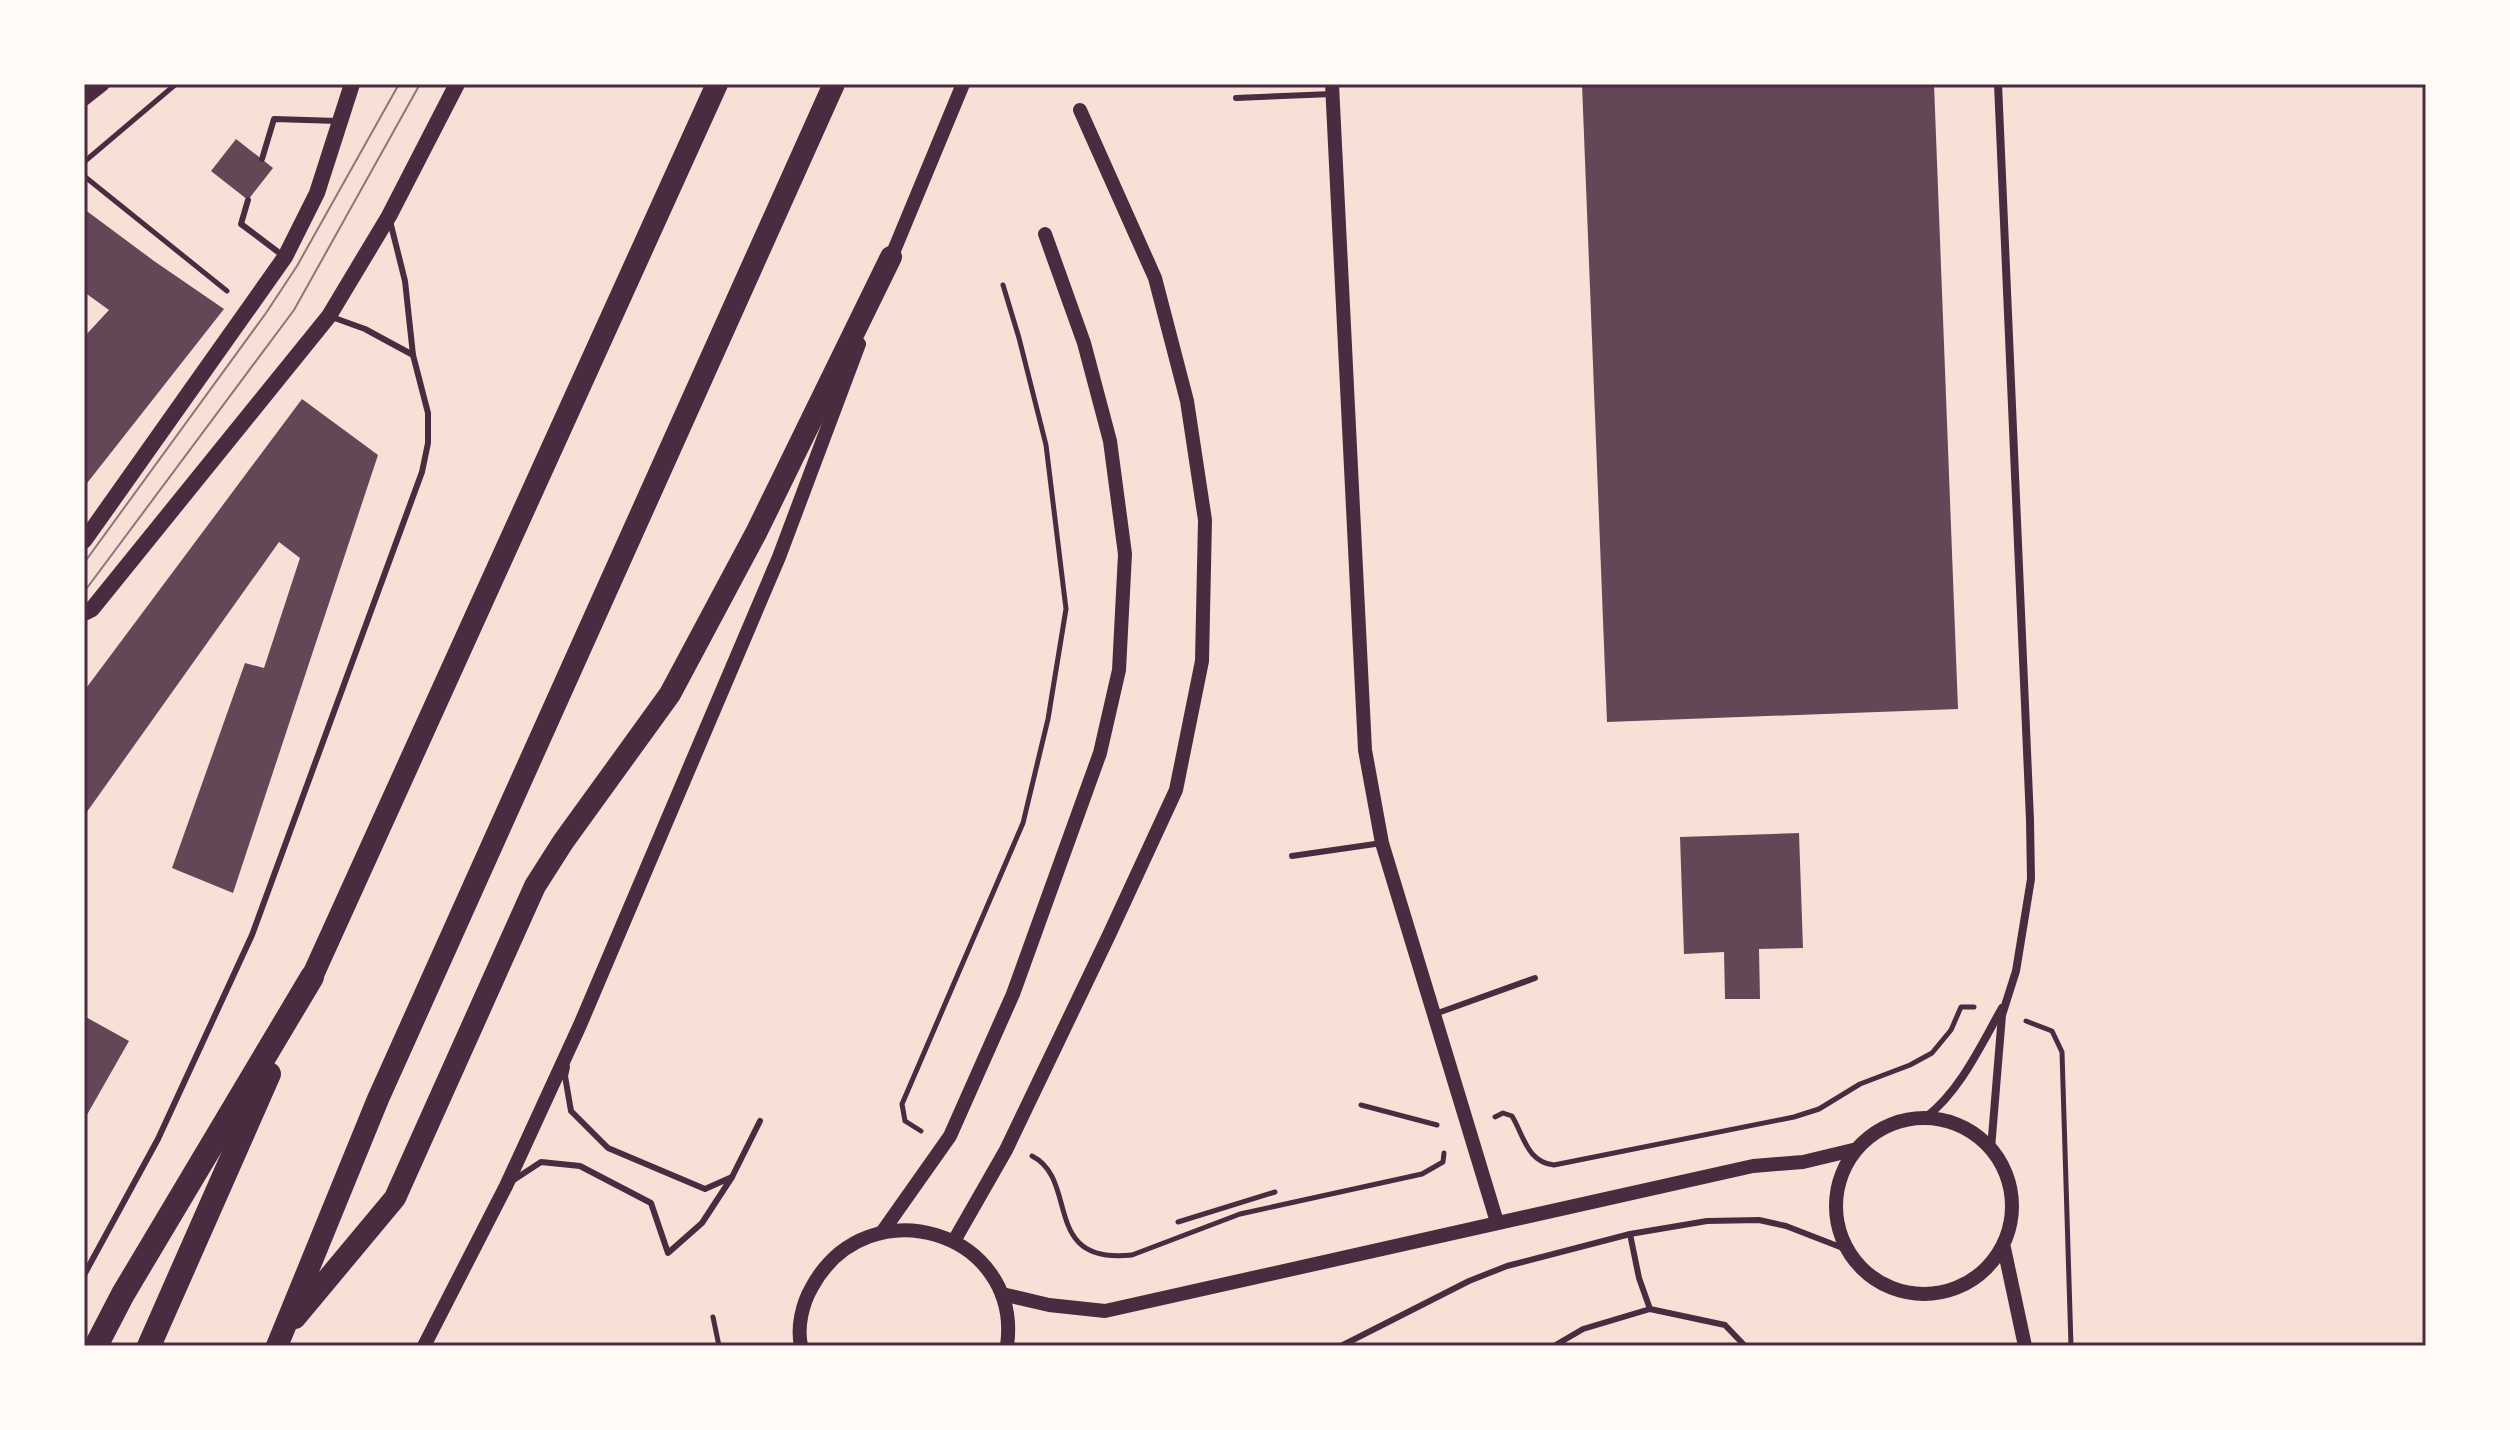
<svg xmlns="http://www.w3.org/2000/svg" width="2510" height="1430" font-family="'Space Grotesk',sans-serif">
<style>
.building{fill:#644757}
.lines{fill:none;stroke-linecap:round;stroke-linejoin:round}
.path{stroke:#4a2c40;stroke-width:5}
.service{stroke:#4a2c40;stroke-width:6}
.minor{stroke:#4a2c40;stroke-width:8}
.tertiary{stroke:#4a2c40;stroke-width:14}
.secondary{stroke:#4a2c40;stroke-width:16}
.trunk{stroke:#4a2c40;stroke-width:22}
.motorway{stroke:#4a2c40;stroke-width:24}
.tram{stroke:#8f747c;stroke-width:2}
.neatline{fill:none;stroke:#4a2c40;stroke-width:3}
</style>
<rect width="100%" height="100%" fill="#f7e1d7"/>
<!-- building -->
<g class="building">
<polygon points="1582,84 1934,84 1958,709 1607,722"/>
<polygon points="236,139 273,168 248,200 211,171"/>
<polygon points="84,209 154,261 224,309 84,487 84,337 109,310 84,292"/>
<polygon points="302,399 378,455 233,893 172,868 245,663 264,668 300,558 279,542 84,816 84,691"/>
<polygon points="1799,833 1803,948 1759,949 1760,999 1725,999 1724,952 1684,954 1680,837"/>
<polygon points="84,1016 129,1041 84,1120"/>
</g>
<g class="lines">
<!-- path -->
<g class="path">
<polyline points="84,162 176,84"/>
<polyline points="84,176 227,291"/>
<polyline points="2026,1021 2052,1031 2062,1052 2071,1346"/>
<polyline points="1361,1105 1437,1125"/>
<path d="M1495,1117l8,-4 9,3c12,20 15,46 42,49l240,-48 25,-8 41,-25 50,-19 22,-12 19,-23 10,-23h13"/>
<polyline points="921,1131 905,1121 902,1104 1023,823 1048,719 1066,609 1046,445 1019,338 1003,285"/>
<path d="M1032,1156c48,24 8,109 100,99l108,-41 182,-40 21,-12 1,-9"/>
<polyline points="1178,1222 1275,1192"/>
<polyline points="713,1317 719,1346"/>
</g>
<!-- service -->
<g class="service">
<polyline points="1236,98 1332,94"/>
<polyline points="262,159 274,119 338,121"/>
<polyline points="248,200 241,224 282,255"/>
<polyline points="329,316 365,329 413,355"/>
<polyline points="1292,856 1382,843"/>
<polyline points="1435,1014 1535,978"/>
<polyline points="567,1067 565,1076 571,1111 608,1148 705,1189 732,1177"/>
<polyline points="512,1181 541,1162 580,1166 651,1203 668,1253 702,1223 732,1177 760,1121"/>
<polyline points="1630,1234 1639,1278 1650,1309"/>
<polyline points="84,1275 158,1139 252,935 422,472 428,443 428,413 413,355 405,281 390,221"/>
<polyline points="1341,1346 1469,1281 1507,1266 1630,1234 1707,1221 1759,1220 1786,1226 1848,1250"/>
<polyline points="1554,1346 1583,1329 1650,1309 1725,1325 1745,1346"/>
</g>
<!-- minor -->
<g class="minor">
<path d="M1926,1117c34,-26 55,-72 76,-109"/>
<polyline points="1991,1149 2002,1015 2016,971 2031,879 2030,820 1998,84"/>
</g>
<!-- tertiary -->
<g class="tertiary">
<polyline points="1332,84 1365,750 1382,843 1497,1222"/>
<polyline points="84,99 103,84"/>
<polyline points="888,265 963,84"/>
<circle cx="1924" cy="1206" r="88"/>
<polyline points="883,1231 950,1136 1013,994 1100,753 1119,670 1125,554 1110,441 1084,343 1045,234"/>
<polyline points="954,1241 1006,1150 1109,935 1176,790 1202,661 1205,520 1187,401 1155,278 1080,110"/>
<polyline points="2004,1248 2025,1346"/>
<polyline points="1002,1294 1049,1305 1105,1311 1753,1166 1803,1162 1853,1150"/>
<polyline points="424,1346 506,1186 580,1025 779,557 859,344"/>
<path d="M801,1346c-4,-19 1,-42 11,-59 56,-103 211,-55 195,59"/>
</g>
<!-- secondary -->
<g class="secondary">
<polyline points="84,541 285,257 317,193 352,84"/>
<polyline points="84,613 92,609 329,316 389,216 457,84"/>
</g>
<!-- trunk -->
<g class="trunk">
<polyline points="312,977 717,84"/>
<polyline points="295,1318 395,1198 535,886 563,842 670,694 756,533 891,257"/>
<polyline points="277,1346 378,1099 834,84"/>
</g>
<!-- motorway -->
<g class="motorway">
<polyline points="96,1346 123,1294 312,977"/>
<polyline points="149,1346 269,1074"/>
</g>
<!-- tram -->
<g class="tram">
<polyline points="84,563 266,313 297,266 399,84"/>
<polyline points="84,592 294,310 420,84"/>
</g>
</g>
<!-- border -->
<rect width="2510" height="1430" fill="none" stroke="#fffaf5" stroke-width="172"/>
<rect x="86" y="86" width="2338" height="1258" class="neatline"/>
</svg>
